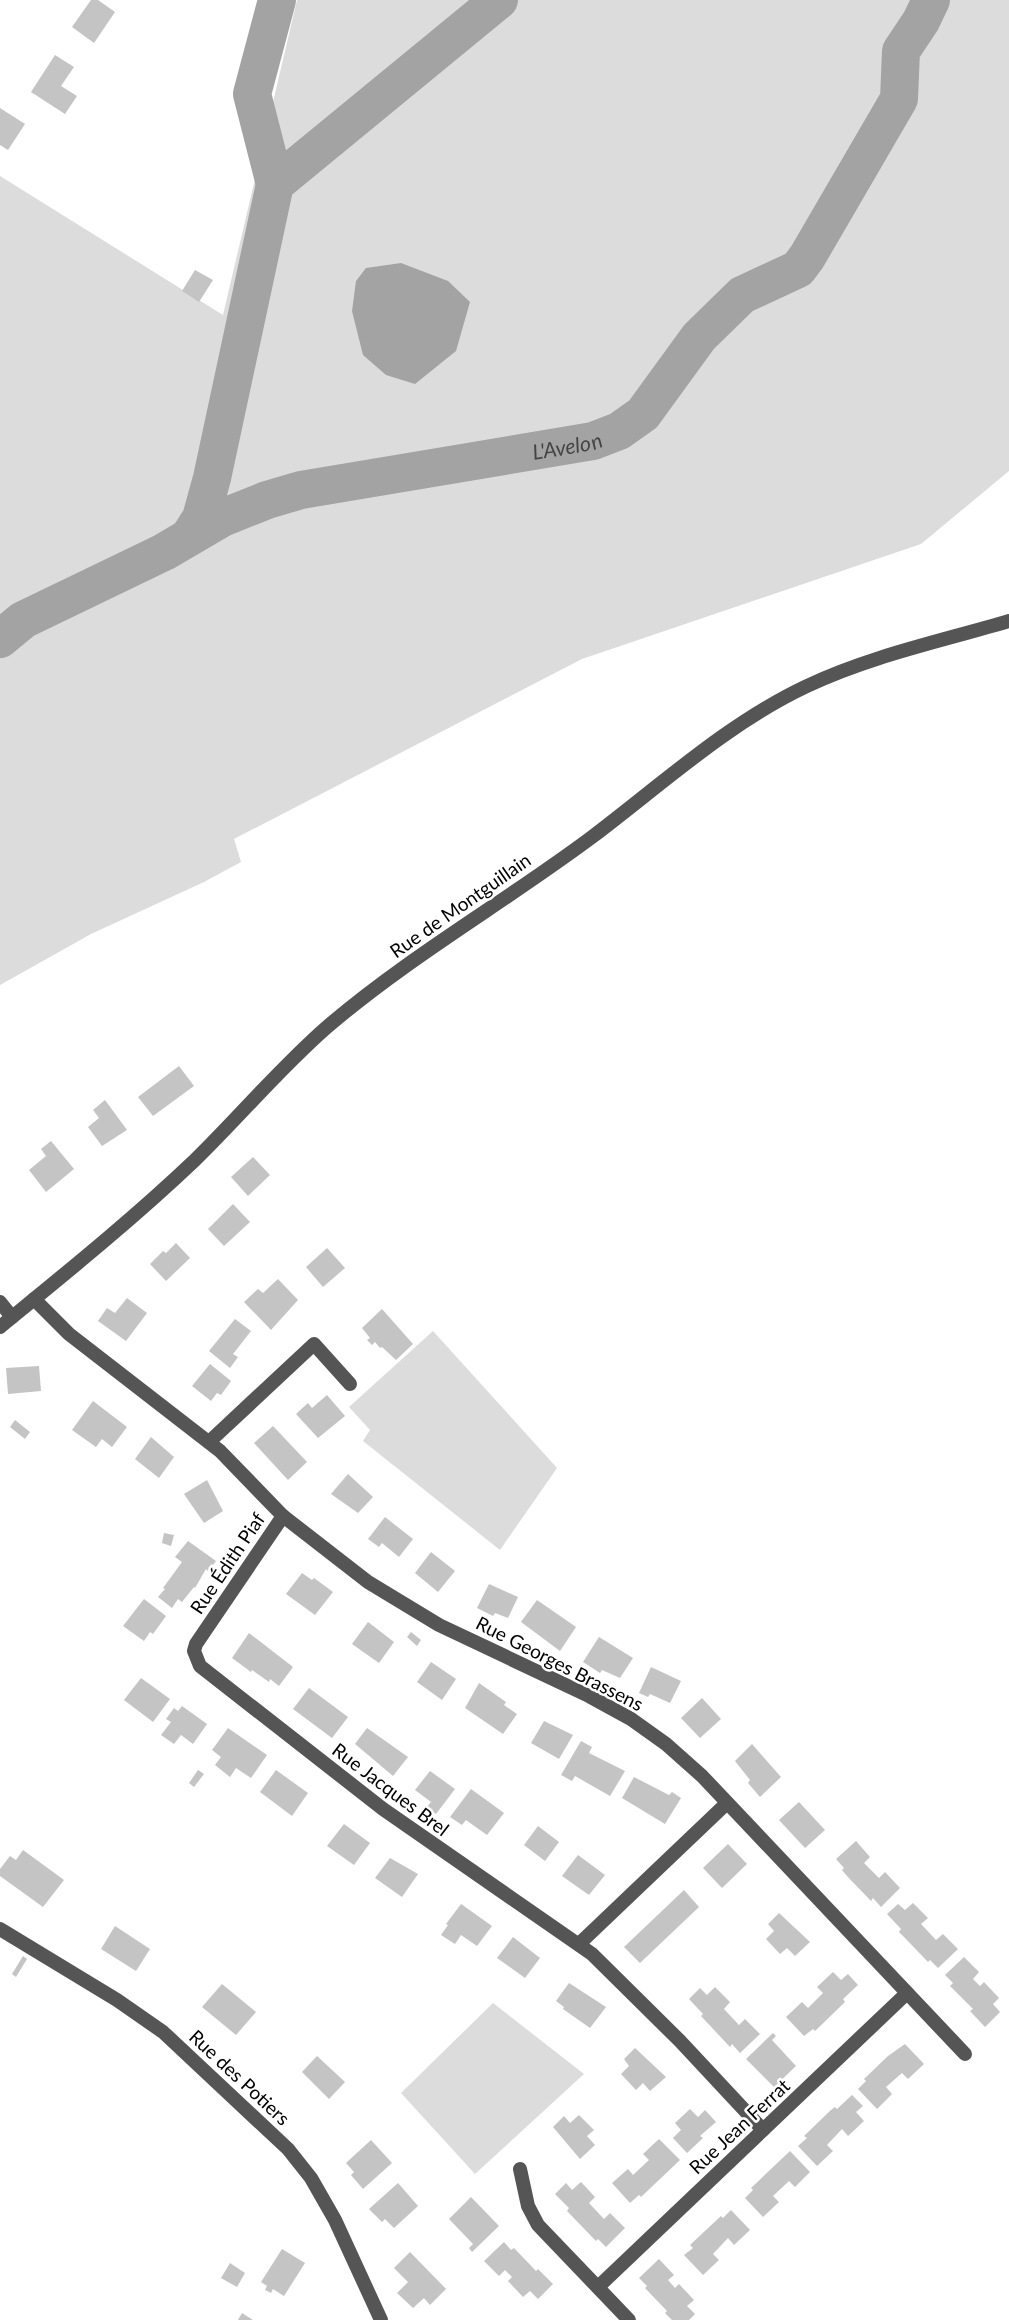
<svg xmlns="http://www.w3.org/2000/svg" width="1009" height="2320" font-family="Lato,sans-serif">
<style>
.green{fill:#dcdcdc}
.water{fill:#a3a3a3}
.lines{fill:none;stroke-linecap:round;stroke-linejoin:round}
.river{stroke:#a3a3a3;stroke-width:38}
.building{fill:#c4c4c4}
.minor{stroke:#555;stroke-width:14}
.labels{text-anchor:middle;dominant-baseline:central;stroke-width:5;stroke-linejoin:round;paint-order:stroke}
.street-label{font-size:19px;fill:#000;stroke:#fff}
.water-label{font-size:21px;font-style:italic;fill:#444;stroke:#fff}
</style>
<rect width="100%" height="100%" fill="#fff"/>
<!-- green -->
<g class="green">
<polygon points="297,0 1009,0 1009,471 921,544 582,659 234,839 241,862 204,882 91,934 0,985 0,176 223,315"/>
<polygon points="433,1331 557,1468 500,1550 363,1441 370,1430 349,1407"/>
<polygon points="493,2003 584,2074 475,2174 401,2093"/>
</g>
<!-- water -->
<polygon class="water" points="401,263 448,281 470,302 456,351 415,384 386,375 363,355 352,311 356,281 366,268"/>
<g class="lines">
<!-- river -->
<g class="river">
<polyline points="275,184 252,94 277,0"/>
<polyline points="189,537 201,518 212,478 275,184 499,0"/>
<path id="s1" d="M0,639l23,-19 141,-68 58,-34 45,-18 34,-10 292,-49 26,-10 24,-17 56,-77 43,-42 56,-26 9,-12 92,-158 2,-48 20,-30 10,-21"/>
</g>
</g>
<!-- building -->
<g class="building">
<polygon points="91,0 98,0 115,12 94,43 72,27"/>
<polygon points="55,55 74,67 61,86 77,96 65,114 31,92"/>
<polygon points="0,108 25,124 8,150 0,145"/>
<polygon points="195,270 213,280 199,302 182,291"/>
<polygon points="179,1066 194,1086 153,1116 138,1097"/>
<polygon points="105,1100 127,1130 102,1146 88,1127 99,1118 93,1110"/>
<polygon points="51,1141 74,1169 46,1192 29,1170 46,1156 41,1149"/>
<polygon points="253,1157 270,1175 248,1196 231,1177"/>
<polygon points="233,1204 250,1222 224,1246 208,1229"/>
<polygon points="176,1243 190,1258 166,1281 150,1264 163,1251 166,1253"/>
<polygon points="327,1248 345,1268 323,1287 306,1267"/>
<polygon points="278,1279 298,1300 271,1330 244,1302 258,1289 263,1293"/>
<polygon points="127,1298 147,1313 126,1341 98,1321 107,1308 115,1313"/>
<polygon points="382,1309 413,1344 396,1360 382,1347 380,1348 375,1342 372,1345 367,1340 370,1338 362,1328"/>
<polygon points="235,1319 251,1331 233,1354 238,1357 230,1368 209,1351"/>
<polygon points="210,1364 231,1381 221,1395 217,1393 211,1401 192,1386"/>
<polygon points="39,1366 41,1391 8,1394 6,1368"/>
<polygon points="327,1395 345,1416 318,1438 296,1414 308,1403 312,1408"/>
<polygon points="93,1401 127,1427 112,1447 102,1439 96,1447 72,1430"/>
<polygon points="15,1420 30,1432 25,1439 10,1427"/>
<polygon points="273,1426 307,1462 288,1480 254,1443"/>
<polygon points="151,1437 174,1457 159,1478 135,1459"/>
<polygon points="348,1474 373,1497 358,1513 331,1494"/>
<polygon points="207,1480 223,1511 204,1523 184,1494"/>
<polygon points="385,1517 413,1539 399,1557 382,1543 379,1547 368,1539"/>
<polygon points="164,1533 174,1535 171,1546 162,1543"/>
<polygon points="188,1541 216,1561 208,1571 206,1569 195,1588 194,1587 182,1602 178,1599 172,1608 158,1597 165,1589 163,1588 182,1562 175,1557"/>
<polygon points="431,1552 455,1571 438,1592 415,1573"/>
<polygon points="302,1573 312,1580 314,1578 333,1592 315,1615 286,1594"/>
<polygon points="489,1584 518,1597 508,1618 495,1613 493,1616 477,1608"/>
<polygon points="144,1599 166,1616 153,1634 150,1632 144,1641 123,1626"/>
<polygon points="537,1600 576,1627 560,1651 521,1622"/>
<polygon points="368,1622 394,1642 379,1663 352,1644"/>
<polygon points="411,1632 421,1640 417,1646 407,1637"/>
<polygon points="249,1633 293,1667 279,1686 270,1679 269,1682 252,1670 251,1672 232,1658"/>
<polygon points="599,1637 633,1658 620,1678 602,1670 600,1673 583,1662"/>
<polygon points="431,1662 456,1679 442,1700 417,1682"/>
<polygon points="651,1667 681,1681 670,1703 650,1694 648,1697 639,1693"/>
<polygon points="141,1678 170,1699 153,1722 124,1700"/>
<polygon points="479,1683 506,1702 504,1705 517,1714 503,1734 465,1708"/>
<polygon points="309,1688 348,1717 332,1738 293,1709"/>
<polygon points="702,1698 721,1719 700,1738 681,1718"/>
<polygon points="182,1706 207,1724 193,1744 181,1735 174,1744 161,1735 171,1722 166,1719 174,1708 178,1711"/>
<polygon points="544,1721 573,1735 559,1759 531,1743"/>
<polygon points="228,1728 267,1755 251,1778 236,1768 230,1777 215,1765 221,1757 212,1750"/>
<polygon points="367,1728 408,1757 393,1776 355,1744"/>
<polygon points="581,1741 592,1747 589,1753 625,1771 610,1796 575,1776 572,1781 561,1775"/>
<polygon points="752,1744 781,1777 760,1797 748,1783 750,1780 735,1761"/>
<polygon points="198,1770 204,1774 194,1787 189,1783"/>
<polygon points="276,1770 308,1793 292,1816 260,1792"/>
<polygon points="430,1771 455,1789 436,1814 427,1807 431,1802 415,1790"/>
<polygon points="634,1777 669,1795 672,1792 681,1798 665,1824 622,1798"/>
<polygon points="471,1789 504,1813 487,1835 466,1820 462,1825 450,1817"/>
<polygon points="799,1802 825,1830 805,1848 779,1820"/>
<polygon points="344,1824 370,1843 354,1865 327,1846"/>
<polygon points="538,1826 559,1842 545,1861 524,1845"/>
<polygon points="856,1841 870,1857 864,1863 879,1878 885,1872 900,1888 881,1907 873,1898 871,1901 847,1876 842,1870 844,1868 836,1859"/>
<polygon points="728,1844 747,1864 722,1888 703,1868"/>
<polygon points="23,1850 64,1880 43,1907 0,1876 0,1869 10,1856 16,1860"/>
<polygon points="578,1855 605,1875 589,1895 562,1876"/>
<polygon points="390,1858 418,1874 402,1897 375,1878"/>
<polygon points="684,1890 699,1907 640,1963 624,1947"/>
<polygon points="913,1903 928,1918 921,1924 936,1940 943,1934 958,1949 938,1968 930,1960 928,1962 905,1938 899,1932 901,1929 887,1914 898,1904 905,1910"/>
<polygon points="461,1904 492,1926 477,1946 461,1935 455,1944 441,1935 448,1925 446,1924"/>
<polygon points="779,1913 810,1942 795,1956 787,1948 780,1954 766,1939 774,1931 768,1924"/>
<polygon points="115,1926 150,1949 136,1971 101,1949"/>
<polygon points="513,1937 540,1958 525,1978 497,1958"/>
<polygon points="23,1956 27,1959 16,1977 12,1974"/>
<polygon points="964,1957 979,1972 973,1979 980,1986 984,1982 999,1998 993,2004 1000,2012 985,2027 970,2011 973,2009 950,1986 953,1983 945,1975"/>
<polygon points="833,1972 841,1980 848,1974 858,1985 843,1999 845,2002 843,2004 815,2031 813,2029 804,2036 786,2017 802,2002 808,2008 823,1993 817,1987"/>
<polygon points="569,1983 606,2007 590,2028 563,2009 564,2007 556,2001"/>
<polygon points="222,1984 256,2012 236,2035 202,2007"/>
<polygon points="715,1987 730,2002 724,2009 739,2025 745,2019 760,2034 740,2053 732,2044 730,2047 701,2016 703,2014 689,1999 700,1988 707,1995"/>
<polygon points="773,2033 776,2036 772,2040 796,2066 774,2087 746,2059"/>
<polygon points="905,2044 924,2064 908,2079 902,2073 886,2087 892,2094 877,2109 858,2089 866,2081 864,2079 888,2056"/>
<polygon points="635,2048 666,2077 650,2091 643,2083 636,2090 621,2074 629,2066 624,2059"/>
<polygon points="317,2056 345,2082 329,2099 302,2072"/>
<polygon points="852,2095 863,2106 856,2112 864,2121 848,2136 842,2129 827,2145 833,2151 817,2166 798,2146 807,2138 804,2136 831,2110 835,2107 837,2109"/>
<polygon points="690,2109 698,2117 705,2110 716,2122 700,2136 703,2138 687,2153 673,2138 681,2130 675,2123"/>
<polygon points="579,2115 594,2130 587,2136 595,2145 580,2159 553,2127 564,2116 570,2123"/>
<polygon points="659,2139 680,2160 641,2197 639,2195 630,2203 612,2183 628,2169 633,2175 649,2160 643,2154"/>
<polygon points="371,2140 392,2163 363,2189 351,2175 354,2172 346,2163"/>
<polygon points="790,2151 810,2172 795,2187 789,2181 773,2196 779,2202 763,2217 745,2198 753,2190 751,2188"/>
<polygon points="581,2182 595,2197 589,2203 604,2219 610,2213 625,2228 606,2247 598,2239 596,2241 593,2238 567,2211 569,2208 555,2194 566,2183 572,2190"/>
<polygon points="398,2183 418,2206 394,2228 385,2219 382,2222 369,2209"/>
<polygon points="471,2197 499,2226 472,2252 469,2248 473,2244 449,2219"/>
<polygon points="731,2210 750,2230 734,2245 728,2238 713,2254 719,2260 703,2275 684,2255 693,2248 690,2245 721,2216 723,2218"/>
<polygon points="504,2242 511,2250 514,2248 536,2271 538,2269 553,2284 538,2299 530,2291 523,2297 508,2281 512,2277 505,2270 499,2276 484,2261"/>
<polygon points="282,2249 305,2263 284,2296 273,2289 271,2293 265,2290 267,2286 261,2282"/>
<polygon points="410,2252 446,2289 430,2305 424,2298 413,2308 397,2293 408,2282 394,2268"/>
<polygon points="659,2259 674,2275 668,2280 675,2288 679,2284 694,2300 687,2306 695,2314 689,2320 672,2320 665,2313 667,2311 645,2288 647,2286 639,2278"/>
<polygon points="230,2263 245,2273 237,2287 221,2278"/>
<polygon points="242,2313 253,2320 238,2320"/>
</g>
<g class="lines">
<!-- minor -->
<g class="minor">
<polyline points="34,1299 69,1334 220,1451 283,1516 368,1582 439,1625 589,1696 631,1719 666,1744 702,1776 965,2054"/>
<polyline points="0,1302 12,1317"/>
<path d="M0,1327c66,-54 133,-108 195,-167 45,-44 85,-92 132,-133 83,-71 178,-125 265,-190 69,-52 136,-114 215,-151 63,-30 135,-45 202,-65"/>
<polyline points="209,1442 314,1344 350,1384"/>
<polyline points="283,1516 196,1644 194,1651 200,1666 383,1809 592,1954 680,2041 763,2130"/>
<polyline points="0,1929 117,2000 163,2032 288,2149 311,2178 335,2220 381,2320"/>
<polyline points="579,1944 727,1803"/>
<polyline points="520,2169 528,2206 538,2225 629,2320"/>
<polyline points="598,2287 907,1993"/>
</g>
</g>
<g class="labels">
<!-- street labels -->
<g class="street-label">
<text transform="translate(460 905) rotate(-35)">Rue de Montguillain</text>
<text transform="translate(227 1563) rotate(-56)">Rue Édith Piaf</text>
<text transform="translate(560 1663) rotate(27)">Rue Georges Brassens</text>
<text transform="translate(391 1789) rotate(37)">Rue Jacques Brel</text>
<text transform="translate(240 2077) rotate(43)">Rue des Potiers</text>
<text transform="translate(739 2126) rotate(-43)">Rue Jean Ferrat</text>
</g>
<!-- water labels -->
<g class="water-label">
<text stroke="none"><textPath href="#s1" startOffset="607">L'Avelon</textPath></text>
</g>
</g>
</svg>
